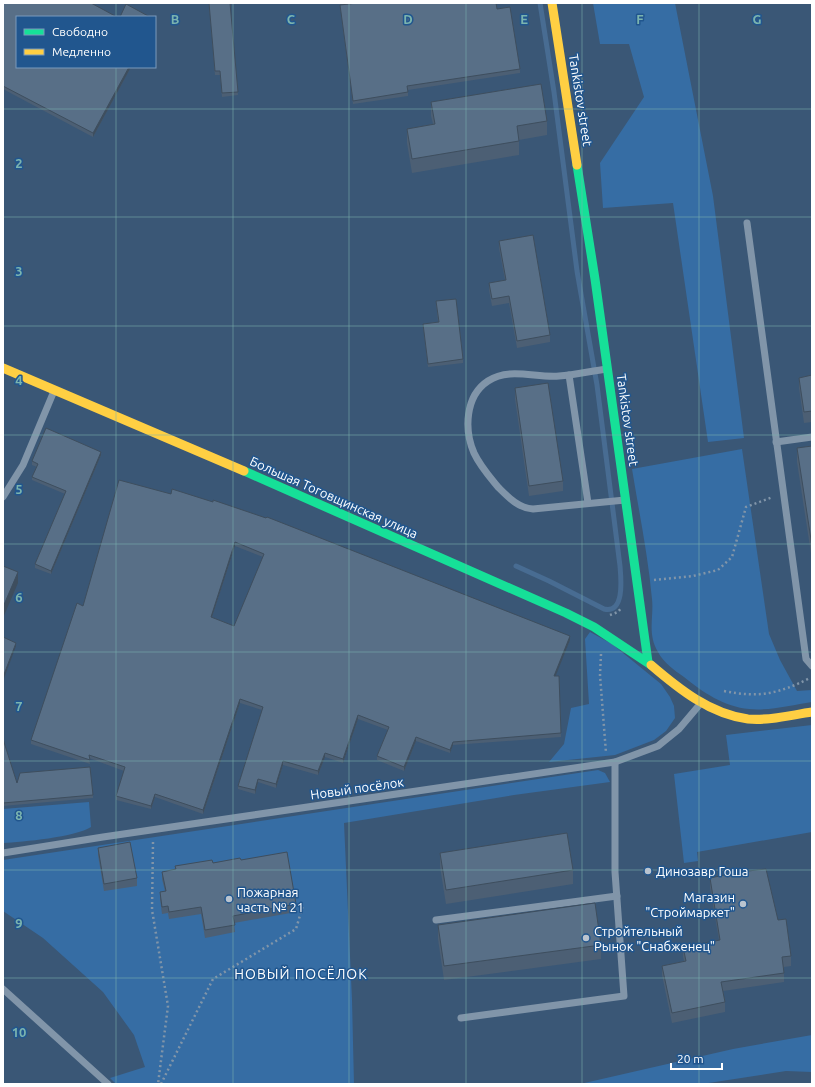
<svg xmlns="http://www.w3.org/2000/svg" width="815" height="1087" font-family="Ubuntu,sans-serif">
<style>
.green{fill:#366da4}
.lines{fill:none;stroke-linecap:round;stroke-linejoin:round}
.stream{stroke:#486c92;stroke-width:5}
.path{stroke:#8195a9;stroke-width:2.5;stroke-dasharray:2 3;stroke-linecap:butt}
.lane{stroke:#8195a9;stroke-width:7}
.fast{stroke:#16e098;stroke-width:9}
.slow{stroke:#ffcf43;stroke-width:9}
.wall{fill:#4c5f74;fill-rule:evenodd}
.shaded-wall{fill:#3e4e5e}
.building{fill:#586f87;stroke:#3e4e5e;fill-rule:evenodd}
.grid{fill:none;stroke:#7bb4af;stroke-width:1;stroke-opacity:0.55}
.poi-dot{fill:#bac4cf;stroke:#21568e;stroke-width:1.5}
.labels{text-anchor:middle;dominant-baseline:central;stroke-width:3;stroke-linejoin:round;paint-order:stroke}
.street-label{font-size:13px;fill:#fff;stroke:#21568e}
.poi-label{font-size:13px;fill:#fff;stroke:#21568e;text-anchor:start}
.neighbourhood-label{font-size:14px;letter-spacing:1px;fill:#fff;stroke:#21568e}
.grid-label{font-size:13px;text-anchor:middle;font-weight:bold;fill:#7bb4af;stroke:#21568e;stroke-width:3;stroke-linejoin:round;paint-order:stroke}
</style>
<rect width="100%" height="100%" fill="#3a5776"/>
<!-- green -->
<g class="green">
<polygon points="593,3 675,3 713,196 744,438 708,442 673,203 603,208 600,163 644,97 629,44 600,44"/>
<path d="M742,449l27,185 11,26 17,31 15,-1v12c-20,3 -42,9 -63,7 -24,-2 -47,-17 -65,-32 -9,-6 -21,-15 -26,-25 -11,-18 -4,-35 -6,-53 -4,-44 -13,-87 -20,-130z"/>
<polygon points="590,632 612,644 661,684 670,697 674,706 675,718 666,731 654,740 615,755 549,762 564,744 571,708 589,704 585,639"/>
<polygon points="812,725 812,832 697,852 698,861 684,863 674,774 730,765 726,735"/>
<polygon points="598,770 605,773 610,782 514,795 344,823 352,1000 354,1084 116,1084 110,1078 145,1067 134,1035 103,992 43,938 3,911 3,860"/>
<path d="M89,802l2,25c-15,10 -69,15 -88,16v-34z"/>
<polygon points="812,1035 812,1072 786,1071 702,1084 580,1084 733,1049"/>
</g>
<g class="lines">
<!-- stream -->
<path class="stream" d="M516,566l33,15 55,28c21,5 17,-31 16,-43l-23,-181 -20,-114 -23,-179 -14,-89"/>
<!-- path -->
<g class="path">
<polyline points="654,580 693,576 718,570 732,557 746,507 773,497"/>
<polyline points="610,615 618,612 622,607"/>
<polyline points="601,654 600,675 606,753"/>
<path d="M724,691c35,7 54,3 86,-13"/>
<polyline points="153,842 152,910 168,1006 158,1084"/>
<polyline points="161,1084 213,979 296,929 303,905"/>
</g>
<!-- lane -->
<g class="lane">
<polyline points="747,223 806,659 812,666"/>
<path d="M607,369c-16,2 -32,6 -48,7 -24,2 -50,-9 -71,5 -23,15 -24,49 -14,72 6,13 15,23 24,34 10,10 20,21 35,22l92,-9"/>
<polyline points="569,375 588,503"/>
<polyline points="776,442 812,437"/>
<polyline points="3,497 23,465 54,391"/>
<polyline points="3,853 103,837 615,762 658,746 679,729 701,703"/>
<polyline points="436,920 617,896"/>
<polyline points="3,989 108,1084"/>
<polyline points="461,1018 624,996 615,872 615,762"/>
</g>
<!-- fast -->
<g class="fast">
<polyline points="577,165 595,279 648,662"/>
<polyline points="244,471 566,613 594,627 651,665"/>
</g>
<!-- slow -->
<g class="slow">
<polyline points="552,3 577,165"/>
<polyline points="3,368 244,471"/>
<path d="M651,665c28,24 59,49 97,54 21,2 43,-4 64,-7"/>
</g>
</g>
<!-- wall -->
<g class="wall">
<polygon points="209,3 230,3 238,95 222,97 220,75 215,75"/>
<polygon points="3,4 17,67 131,67 93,137 3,89"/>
<polygon points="340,5 497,9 520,69 520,73 408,90 408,96 353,104"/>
<polygon points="431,102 547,121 547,135 519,140 519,155 412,173 407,143 407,129 433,124 431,116"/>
<polygon points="499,241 550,335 550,342 517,348 509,303 492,306 489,290 489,283 505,280 499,248"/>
<polygon points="436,301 463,359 463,363 428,367 423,324 438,322"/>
<polygon points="812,375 812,422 804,423 799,388 799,378"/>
<polygon points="515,388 563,481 563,491 529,496 515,399"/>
<polygon points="812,446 812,560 797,462 797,448"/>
<polygon points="101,455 51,574 35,568 35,564 65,494 32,480 32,477 37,467 32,465 32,461"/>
<path d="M119,480l451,160 -15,36h4l2,61 -108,8 -3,8 -34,-12 -12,30 -27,-11v-4l11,-26 -30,-11 -15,44 -18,-6 -7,18 -35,-10 -7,23 -18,-6 -3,12 -17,-5v-3l24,-76 -22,-7 -37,111 -48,-17 -4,12 -35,-9v-4l8,-25 -35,-13 1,6 -59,-20v-4l52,-134zM235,546l28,11 -29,69 -22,-9z"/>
<polygon points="3,739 17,783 93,795 93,798 3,806"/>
<polygon points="98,848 137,878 137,886 104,891 98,855"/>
<polygon points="440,853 573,870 573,884 446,904 440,867"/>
<polygon points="241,860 296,904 296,912 234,923 235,932 205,938 201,914 169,919 168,913 162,914 160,899 160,892 165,891 162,879 162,872 175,869 175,866"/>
<polygon points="710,878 778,920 791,956 791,966 784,967 784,982 723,991 725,1002 725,1012 672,1023 662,975 662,966 684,961 683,957 683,947 719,940 710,888"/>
<polygon points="438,925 601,945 601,959 444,980 438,939"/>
</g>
<!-- shaded-wall -->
<g class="shaded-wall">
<polygon points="129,67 131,67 93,137 93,133"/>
<polygon points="101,452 101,455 51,574 51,571"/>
<polygon points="235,542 235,546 211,620 211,617"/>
<polygon points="18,572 18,583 3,618 3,607"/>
<polygon points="570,636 570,640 554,680 554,676"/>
<polygon points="16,643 16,646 3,681 3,677"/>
<polygon points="240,699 240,703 203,814 203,810"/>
<polygon points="358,715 358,719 343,763 343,759"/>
<polygon points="416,737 416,741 404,771 404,767"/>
<polygon points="453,742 453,745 450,753 450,750"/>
<polygon points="325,753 325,757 318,775 318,771"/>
<polygon points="283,761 283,765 276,788 276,784"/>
<polygon points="258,779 258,782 255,794 255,790"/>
<polygon points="155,794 155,797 151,809 151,806"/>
</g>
<!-- building -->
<g class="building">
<polygon points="4,3 91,3 117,17 17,17 17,67 129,67 93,133 3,86 3,4"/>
<polygon points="209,3 230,3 238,92 222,93 220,71 215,71"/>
<polygon points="357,3 496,3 497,9 510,7 520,69 407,86 408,92 353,101 340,5"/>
<polygon points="126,4 150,17 120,17"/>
<polygon points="541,84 547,121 517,126 519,141 412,159 407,129 435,124 431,102"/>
<polygon points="533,235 550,335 517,341 509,296 492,299 489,283 506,280 499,241"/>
<polygon points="456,299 463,359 428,364 423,324 439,322 436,301"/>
<polygon points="812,375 812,411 804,412 799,378"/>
<polygon points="548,383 563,481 529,486 515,388"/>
<polygon points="46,428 101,452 51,571 35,564 66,491 32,477 38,464 32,461"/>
<polygon points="812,446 812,546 797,448"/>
<path d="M119,480l52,14 1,-5 41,13v-2l53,18 1,-1 303,119 -16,40h5l2,57 -108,9 -3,8 -34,-13 -12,30 -27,-11 12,-29 -31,-12 -15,44 -18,-6 -7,18 -35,-10 -7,23 -18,-5 -3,11 -17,-4 25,-79 -23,-8 -37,111 -48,-16 -4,12 -35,-10 9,-29 -36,-12 1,5 -59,-20 46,-137 6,3zM235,542l29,12 -30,72 -23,-9z"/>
<polygon points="3,566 18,572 3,607"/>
<polygon points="3,637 16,643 3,677"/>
<polygon points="3,739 17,783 20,773 90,767 93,795 3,803"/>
<polygon points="567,833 573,870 446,890 440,853"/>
<polygon points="130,842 137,878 104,884 98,848"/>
<polygon points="287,852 296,904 233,916 235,925 205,930 201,907 169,912 168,906 162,907 160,892 166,891 162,872 176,869 175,866 212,860 213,863 240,858 241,860"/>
<polygon points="766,869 778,920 786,919 791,956 782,957 784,973 721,982 725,1002 672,1013 662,966 686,961 683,947 720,940 710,878 739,872"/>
<polygon points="595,903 601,945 444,966 438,925"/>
</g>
<!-- grid -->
<path class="grid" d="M116,3v14M233,3v1081M349,3v1081M466,3v1081M582,3v1081M699,3v1081M116,67v1017M3,109h809M3,217h809M3,326h809M3,435h809M3,544h809M3,652h809M3,761h809M3,870h809M3,978h809"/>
<!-- markers -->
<g class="poi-dot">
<circle cx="648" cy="871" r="4"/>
<circle cx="229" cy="899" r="4"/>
<circle cx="743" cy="904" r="4"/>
<circle cx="586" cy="938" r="4"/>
</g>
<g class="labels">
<!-- street labels -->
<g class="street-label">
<text transform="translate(581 100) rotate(81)">Tankistov street</text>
<text transform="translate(628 420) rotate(82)">Tankistov street</text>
<text transform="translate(334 497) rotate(24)">Большая Тоговщинская улица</text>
<text transform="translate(357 788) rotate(-8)">Новый посёлок</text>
</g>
<!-- poi labels -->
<g class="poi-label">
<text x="656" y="871">Динозавр Гоша</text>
<text x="237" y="892">Пожарная<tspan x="237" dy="15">часть № 21</tspan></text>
<text x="735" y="897" text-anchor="end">Магазин<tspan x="735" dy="15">"Строймаркет"</tspan></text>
<text x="594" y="931">Стройтельный<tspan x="594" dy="15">Рынок "Снабженец"</tspan></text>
</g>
<!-- neighbourhood labels -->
<g class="neighbourhood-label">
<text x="301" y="974">НОВЫЙ ПОСЁЛОК</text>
</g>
</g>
<g class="grid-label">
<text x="175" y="24">B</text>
<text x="291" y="24">C</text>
<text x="408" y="24">D</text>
<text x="524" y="24">E</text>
<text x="640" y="24">F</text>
<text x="757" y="24">G</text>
<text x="19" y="168">2</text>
<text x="19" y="276">3</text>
<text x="19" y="385">4</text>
<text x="19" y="494">5</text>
<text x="19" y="602">6</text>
<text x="19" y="711">7</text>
<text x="19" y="820">8</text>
<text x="19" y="928">9</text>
<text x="19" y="1037">10</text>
</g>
<!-- border -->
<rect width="815" height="1087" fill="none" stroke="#ffffff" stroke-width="8"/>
<!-- legend -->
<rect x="16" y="16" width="140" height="52" fill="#21568e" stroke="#7a9abb"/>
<rect x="24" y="29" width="20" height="6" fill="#16e098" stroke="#7a9abb"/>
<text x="52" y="36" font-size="12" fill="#ffffff">Свободно</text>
<rect x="24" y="49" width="20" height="6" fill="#ffcf43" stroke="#7a9abb"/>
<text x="52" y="56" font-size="12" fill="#ffffff">Медленно</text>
<!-- scale -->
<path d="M671 1063v6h51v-6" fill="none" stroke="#ffffff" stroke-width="2"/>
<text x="677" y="1063" font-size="12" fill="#ffffff" stroke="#21568e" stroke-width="3" paint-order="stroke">20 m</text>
</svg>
